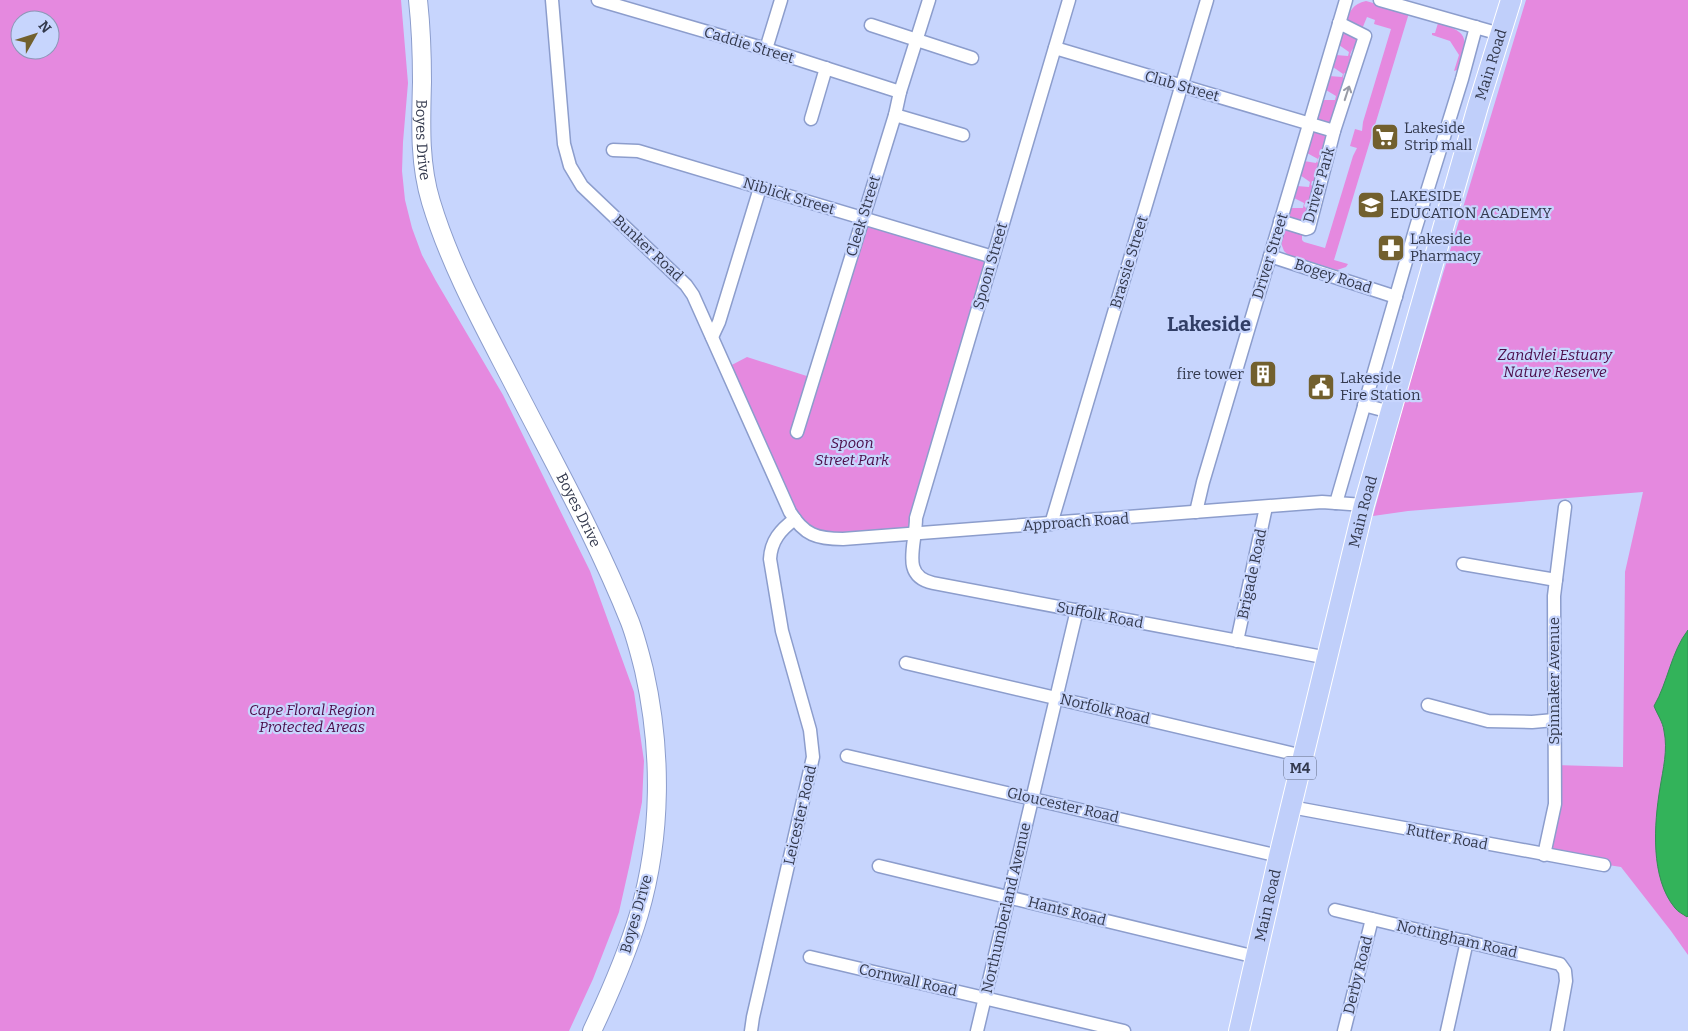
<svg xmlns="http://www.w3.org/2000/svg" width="1688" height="1031" font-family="Bitter,serif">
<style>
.green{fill:#e589df;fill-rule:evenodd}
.water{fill:#33b35a;stroke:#338e56}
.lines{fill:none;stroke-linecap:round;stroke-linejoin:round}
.street-casing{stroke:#8c9dcc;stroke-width:15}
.secondary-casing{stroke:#8c9dcc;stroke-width:20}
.primary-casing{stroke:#fff;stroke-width:22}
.street{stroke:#fff;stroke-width:12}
.secondary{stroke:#fff;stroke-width:18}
.primary{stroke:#c0cffa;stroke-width:20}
.oneway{stroke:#999ca6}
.labels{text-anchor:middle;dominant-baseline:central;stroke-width:4.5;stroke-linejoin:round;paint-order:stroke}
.shield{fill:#c7d5fd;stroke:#5f6882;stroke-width:1}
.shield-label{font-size:14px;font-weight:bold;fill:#33394d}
.street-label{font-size:15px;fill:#33394d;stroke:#c7d5fd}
.poi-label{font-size:15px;fill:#33394d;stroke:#c7d5fd;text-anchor:start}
.park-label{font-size:15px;font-style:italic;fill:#4b0c49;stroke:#c7d5fd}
.district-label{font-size:20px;font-weight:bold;fill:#313e66;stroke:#c7d5fd}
</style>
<rect width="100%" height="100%" fill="#c7d5fd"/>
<!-- green -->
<g class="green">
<path d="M0,0h401l7,83 -5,59 -1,29 3,29 7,28 10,27 14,26 67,114 87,176 44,121 10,69 -2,41 -12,61 -11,49 -26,67 -24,52h-569zM20,20h30v30h-30z"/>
<polygon points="1526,0 1688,0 1688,955 1671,931 1621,867 1544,855 1555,765 1623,767 1625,572 1643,492 1408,511 1373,516 1405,399"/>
<path d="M1366,1l43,12 -75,247 14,4 -2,3 -9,3 -49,-15 -4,-4 -3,-8 4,-16 17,6v7l2,2 21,6 28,-92 4,-8 -7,-2 5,-17 7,2 1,-9 28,-93 -17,-5 1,-4 -8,-3 -5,12 -16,-6c3,-12 7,-19 20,-22z"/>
<path d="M1438,23c34,10 29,17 19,47l-3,1 5,-16 -9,-14 -18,-6v-2h3z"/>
<polygon points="1343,33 1355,34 1357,37 1356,46 1352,50 1350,55 1353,58 1346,74 1344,73 1343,78 1346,80 1340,96 1338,96 1337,100 1340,102 1336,120 1328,125 1317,118 1323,100 1335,100 1336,96 1326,90 1329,76 1342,77 1343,74 1333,67 1336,55 1348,56 1349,52 1339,45"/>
<polygon points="1313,132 1326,132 1329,136 1327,150 1319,157 1317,162 1320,164 1318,181 1312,181 1311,185 1316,188 1310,203 1305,203 1304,206 1307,209 1302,223 1287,220 1291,208 1303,208 1304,203 1294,198 1297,186 1309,187 1310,182 1300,175 1304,161 1316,163 1318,159 1307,153"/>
<polygon points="862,219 993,257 916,534 843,539 806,531 726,368 747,357 813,378"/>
</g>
<!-- water -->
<path class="water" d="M1688,630v286l-1,1c-4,-3 -9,-5 -12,-9 -25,-30 -21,-84 -15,-120 3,-19 8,-38 4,-57 -1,-9 -7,-17 -10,-25 14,-24 17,-54 34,-76z"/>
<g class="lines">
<!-- street casing -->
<g class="street-casing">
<g id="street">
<path d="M552,0l12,144 6,22 12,20 104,99 7,10 97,217c14,23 27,27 53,27l479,-37 42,3"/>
<polyline points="598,0 766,49 900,92"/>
<path d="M1069,0l-153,518c0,27 -16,58 17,65l395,75"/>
<polyline points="1380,0 1500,34"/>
<polyline points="871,25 972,58"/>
<polyline points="1055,48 1334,131 1365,36 1339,23"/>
<polyline points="766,49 781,0"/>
<polyline points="895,115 963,135"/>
<polyline points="811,119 826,68"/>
<polyline points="613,150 638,151 993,257"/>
<polyline points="1280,221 1306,229 1309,228 1334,131"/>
<polyline points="1270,256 1396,297"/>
<polyline points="712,337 719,322 760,188"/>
<polyline points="1364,405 1390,412"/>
<polyline points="797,432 895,115 900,92 929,0"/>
<polyline points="1336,503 1416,227 1462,79 1476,27"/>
<polyline points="1196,512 1203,482 1346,0"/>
<polyline points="1051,524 1207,0"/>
<polyline points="1463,564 1556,580"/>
<polyline points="1237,641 1266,507"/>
<polyline points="906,663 1303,756"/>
<polyline points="1428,705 1488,721 1532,722 1554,720"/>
<polyline points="847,756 1279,856"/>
<polyline points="1291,807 1604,865"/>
<polyline points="1544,855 1555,804 1554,596 1565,507"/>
<polyline points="879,866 1256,957"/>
<polyline points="1335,910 1560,964 1565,971 1566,981 1557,1031"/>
<polyline points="810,957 1124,1031"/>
<path d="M751,1031l2,-14 60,-260 -3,-27 -28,-99 -12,-72c1,-18 10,-29 25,-40"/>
<polyline points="977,1031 1077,610"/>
<polyline points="1344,1031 1372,919"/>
<polyline points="1447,1031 1467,941"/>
</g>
</g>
<!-- secondary casing -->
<g class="secondary-casing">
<g id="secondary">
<path id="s1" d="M418,0c3,27 4,55 4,82 -1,40 -3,81 9,120 19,63 51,121 81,179 41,80 85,158 118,241 6,16 10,32 14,48 18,80 18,165 -5,244 -12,40 -29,79 -47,117"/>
</g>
</g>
<!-- primary casing -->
<g class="primary-casing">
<g id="primary">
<path id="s2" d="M1239,1031l40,-175 85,-351 114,-399 33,-106"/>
</g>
</g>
<!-- street -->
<use href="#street" class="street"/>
<!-- secondary -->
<use href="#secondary" class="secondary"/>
<!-- primary -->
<use href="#primary" class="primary"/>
</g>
<!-- one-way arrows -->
<defs><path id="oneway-shaft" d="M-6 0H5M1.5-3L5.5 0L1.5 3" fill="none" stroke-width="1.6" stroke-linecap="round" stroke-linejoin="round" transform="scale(1.25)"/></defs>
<use class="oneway" href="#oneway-shaft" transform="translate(1347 93) rotate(-72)"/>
<!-- icons -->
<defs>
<g id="supermarket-square" transform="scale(1.4375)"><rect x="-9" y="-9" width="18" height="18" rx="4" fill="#72602e" stroke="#c7d5fd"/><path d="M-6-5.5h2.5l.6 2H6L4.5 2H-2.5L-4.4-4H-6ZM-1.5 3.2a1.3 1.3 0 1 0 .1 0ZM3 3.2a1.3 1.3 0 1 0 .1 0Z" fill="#fff"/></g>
<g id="school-square" transform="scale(1.4375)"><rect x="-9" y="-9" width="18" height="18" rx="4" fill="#72602e" stroke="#c7d5fd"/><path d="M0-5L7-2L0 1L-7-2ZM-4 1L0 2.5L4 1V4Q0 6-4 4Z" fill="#fff"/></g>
<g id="pharmacy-square" transform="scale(1.4375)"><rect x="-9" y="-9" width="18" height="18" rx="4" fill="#72602e" stroke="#c7d5fd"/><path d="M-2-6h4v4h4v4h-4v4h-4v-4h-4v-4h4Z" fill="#fff"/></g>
<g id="building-square" transform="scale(1.4375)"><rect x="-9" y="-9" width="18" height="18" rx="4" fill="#72602e" stroke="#c7d5fd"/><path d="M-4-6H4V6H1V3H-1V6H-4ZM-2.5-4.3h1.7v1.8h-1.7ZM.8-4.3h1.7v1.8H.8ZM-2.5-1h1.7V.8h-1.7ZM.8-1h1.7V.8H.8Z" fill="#fff"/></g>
<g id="civic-square" transform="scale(1.4375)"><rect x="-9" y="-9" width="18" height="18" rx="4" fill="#72602e" stroke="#c7d5fd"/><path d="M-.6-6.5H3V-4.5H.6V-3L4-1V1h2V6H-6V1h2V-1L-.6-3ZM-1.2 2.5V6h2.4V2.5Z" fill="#fff"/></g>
</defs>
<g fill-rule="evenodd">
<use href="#supermarket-square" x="1385" y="137"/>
<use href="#school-square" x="1371" y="205"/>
<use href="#pharmacy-square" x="1391" y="248"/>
<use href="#building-square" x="1263" y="374"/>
<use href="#civic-square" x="1321" y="387"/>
</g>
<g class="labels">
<!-- shield labels -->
<rect class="shield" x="1284" y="756.5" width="32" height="23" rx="4"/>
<g class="shield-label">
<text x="1300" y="768">M4</text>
</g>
<!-- street labels -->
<g class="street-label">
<text transform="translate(749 45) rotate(17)">Caddie Street</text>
<text stroke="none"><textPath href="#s2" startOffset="999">Main Road</textPath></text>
<text transform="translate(1182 86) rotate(16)">Club Street</text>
<text stroke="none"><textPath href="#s1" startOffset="140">Boyes Drive</textPath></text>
<text transform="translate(1319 185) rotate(-74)">Driver Park</text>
<text transform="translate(789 196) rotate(17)">Niblick Street</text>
<text transform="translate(863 216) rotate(-73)">Cleek Street</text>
<text transform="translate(648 248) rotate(43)">Bunker Road</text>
<text transform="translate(1270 256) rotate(-73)">Driver Street</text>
<text transform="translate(1129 262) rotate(-73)">Brassie Street</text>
<text transform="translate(990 266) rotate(-74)">Spoon Street</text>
<text transform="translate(1333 276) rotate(18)">Bogey Road</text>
<text stroke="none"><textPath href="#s1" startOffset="545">Boyes Drive</textPath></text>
<text stroke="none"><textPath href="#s2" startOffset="534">Main Road</textPath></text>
<text transform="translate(1076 522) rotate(-4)">Approach Road</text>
<text transform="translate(1252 574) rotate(-78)">Brigade Road</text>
<text transform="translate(1100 615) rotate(11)">Suffolk Road</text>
<text transform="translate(1554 681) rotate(-90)">Spinnaker Avenue</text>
<text transform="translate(1105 709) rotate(13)">Norfolk Road</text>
<text transform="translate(1063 805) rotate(13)">Gloucester Road</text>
<text transform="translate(800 815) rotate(-77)">Leicester Road</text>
<text transform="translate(1447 837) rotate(11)">Rutter Road</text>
<text stroke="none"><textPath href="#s2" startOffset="129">Main Road</textPath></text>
<text transform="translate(1006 908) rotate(-77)">Northumberland Avenue</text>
<text transform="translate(1067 911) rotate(14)">Hants Road</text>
<text transform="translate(636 914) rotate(-74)">Boyes Drive</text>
<text transform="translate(1457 939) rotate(13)">Nottingham Road</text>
<text transform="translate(1358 975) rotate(-76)">Derby Road</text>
<text transform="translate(908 980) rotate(13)">Cornwall Road</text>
</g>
<!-- poi labels -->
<g class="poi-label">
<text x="1404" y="128">Lakeside<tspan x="1404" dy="17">Strip mall</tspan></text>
<text x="1390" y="196">LAKESIDE<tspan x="1390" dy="17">EDUCATION ACADEMY</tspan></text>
<text x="1410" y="239">Lakeside<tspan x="1410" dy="17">Pharmacy</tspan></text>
<text x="1244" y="374" text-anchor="end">fire tower</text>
<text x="1340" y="378">Lakeside<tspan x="1340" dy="17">Fire Station</tspan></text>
</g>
<!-- park labels -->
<g class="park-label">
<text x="1555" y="355">Zandvlei Estuary<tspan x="1555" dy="17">Nature Reserve</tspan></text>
<text x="852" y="443">Spoon<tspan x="852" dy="17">Street Park</tspan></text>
<text x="312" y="710">Cape Floral Region<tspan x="312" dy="17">Protected Areas</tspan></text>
</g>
<!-- district labels -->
<g class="district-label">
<text x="1209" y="324">Lakeside</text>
</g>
</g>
<!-- north arrow -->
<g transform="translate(35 35) rotate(51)"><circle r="24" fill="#c7d5fd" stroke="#8c97b7"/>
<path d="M0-4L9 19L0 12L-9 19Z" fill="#72602e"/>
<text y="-8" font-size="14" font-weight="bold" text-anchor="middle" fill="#33394d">N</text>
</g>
</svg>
